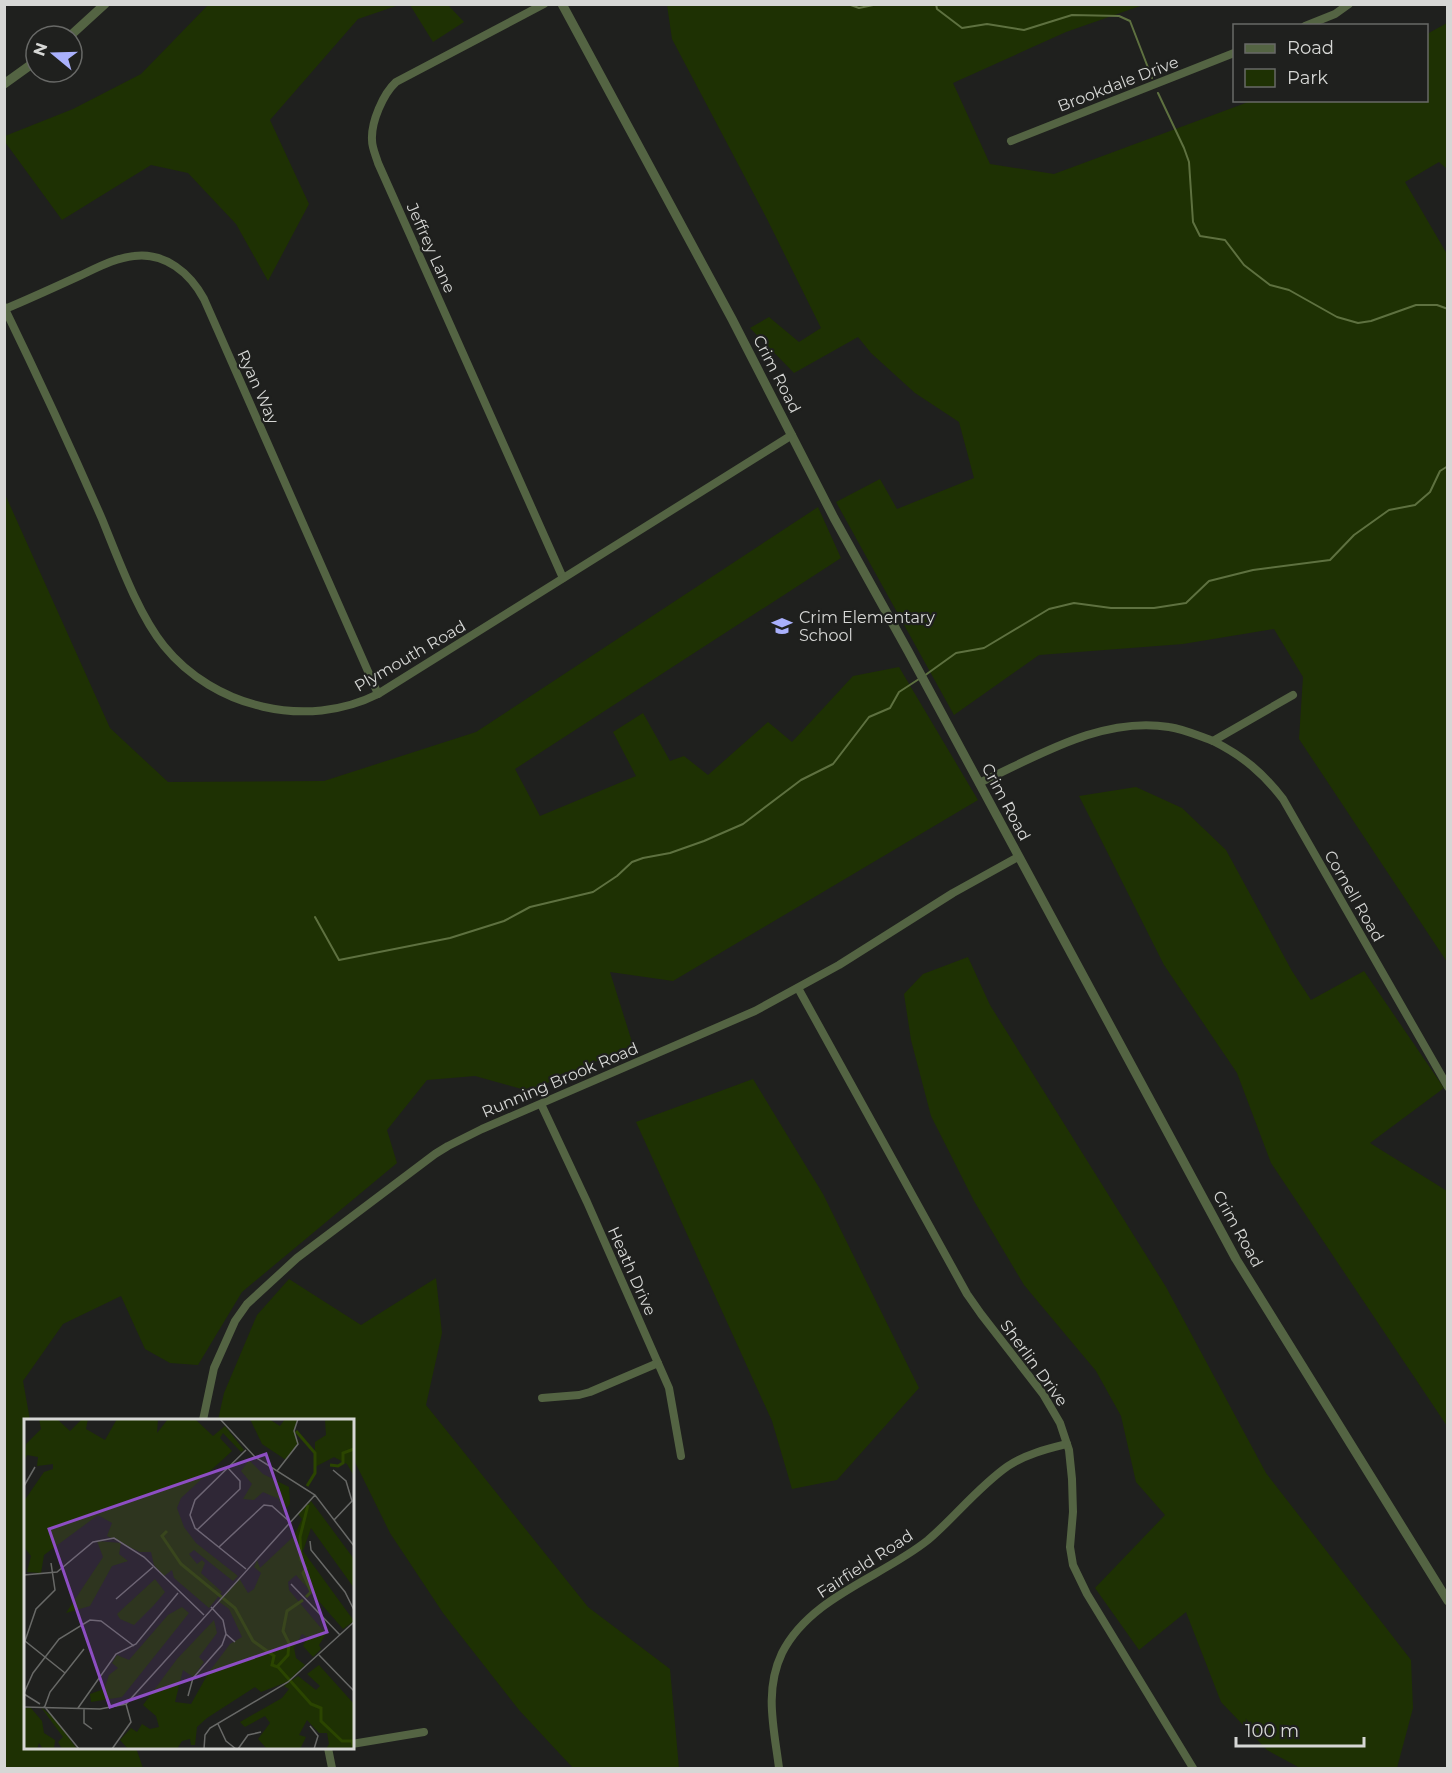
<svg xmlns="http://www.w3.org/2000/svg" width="1452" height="1773" font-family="Montserrat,sans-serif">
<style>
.green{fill:#1e3103}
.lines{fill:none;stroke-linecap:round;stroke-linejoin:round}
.stream{stroke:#5e7140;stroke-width:2}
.minor{stroke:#546443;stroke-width:8}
.tertiary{stroke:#546443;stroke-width:9}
.labels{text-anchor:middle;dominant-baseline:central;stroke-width:4.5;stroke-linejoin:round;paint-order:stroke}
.street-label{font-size:16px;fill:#d6d7d5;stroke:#1f201e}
.poi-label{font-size:16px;fill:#d6d7d5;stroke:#1f201e;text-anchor:start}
.inset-river{fill:none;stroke:#2b4500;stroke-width:3}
.inset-road{fill:none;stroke:#686967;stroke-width:1.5}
.view{fill:#8d4ec3;fill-opacity:0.15;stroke:#8d4ec3;stroke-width:3}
.inset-edge{fill:none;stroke:#d6d7d5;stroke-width:3}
</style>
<rect width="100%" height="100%" fill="#1f201e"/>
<!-- green -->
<g class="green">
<polygon points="209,4 399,5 358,19 270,120 309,204 268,281 236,224 188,173 151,165 62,220 5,142 5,136 73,109 141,74"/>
<polygon points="410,5 448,5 464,22 433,42"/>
<polygon points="667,5 1143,5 1066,32 953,83 990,164 1054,174 1251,101 1426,100 1427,34 1447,23 1447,169 1439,162 1405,182 1447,254 1447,962 1299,739 1303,677 1274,629 1183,644 1039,655 954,715 836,502 880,479 897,509 974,478 959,422 915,393 871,353 858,337 794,373 750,328 769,317 799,342 821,328 767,219 672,39"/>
<polygon points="4,492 110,728 168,782 324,781 476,732 818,507 841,558 515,769 540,816 636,776 613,732 643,713 670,761 684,756 708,775 768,722 792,742 853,676 899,667 978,800 673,981 610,972 633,1045 529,1091 475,1076 427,1080 387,1130 397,1163 242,1292 198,1365 170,1363 145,1349 121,1296 63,1324 23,1381 30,1420 26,1420 26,1748 136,1748 143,1768 5,1768"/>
<polygon points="1136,787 1182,808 1226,850 1292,971 1311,1000 1364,971 1444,1088 1370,1143 1447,1191 1447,1426 1271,1163 1237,1073 1164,965 1079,796"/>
<polygon points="968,957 990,1005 1166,1287 1266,1473 1411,1660 1413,1708 1397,1768 1300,1768 1267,1750 1221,1702 1186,1612 1139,1650 1095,1588 1165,1515 1136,1482 1121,1416 1096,1371 1024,1285 974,1201 931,1116 911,1040 904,994 923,974"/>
<polygon points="753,1079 823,1194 919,1388 837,1480 792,1489 772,1421 636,1122"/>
<polygon points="436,1278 442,1333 426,1405 588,1607 670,1669 679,1768 573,1768 519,1710 443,1613 390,1533 353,1458 352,1420 218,1420 224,1393 257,1315 289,1279 361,1325"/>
</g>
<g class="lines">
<!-- stream -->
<g class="stream">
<polyline points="848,4 859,8 878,4"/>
<polyline points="936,4 937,9 962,28 987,24 1024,30 1072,15 1119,16 1130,21 1152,78"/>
<polyline points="1158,93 1184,148 1189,162 1193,222 1200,236 1225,240 1244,265 1270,285 1289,290 1337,317 1358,323 1371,321 1416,305 1437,305 1448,309"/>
<polyline points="924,676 956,653 984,648 1049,609 1074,603 1111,608 1154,608 1186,603 1209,581 1253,570 1330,560 1354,535 1389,510 1415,505 1430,492 1440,471 1448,466"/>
<polyline points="315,917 339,960 450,938 504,921 530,907 593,892 617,876 632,862 643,858 670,853 704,841 743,824 801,780 833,764 869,717 890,708 899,692 919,679"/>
</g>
<!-- minor -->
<g class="minor">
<path d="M544,4l-148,78c-13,12 -25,40 -24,58 0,8 4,16 6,23l185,415"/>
<polyline points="1305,26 1335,14 1349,4"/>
<polyline points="1011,141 1234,53"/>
<path d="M4,307c34,70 67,141 98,212 16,39 36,95 62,127 50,62 143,84 214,48l414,-259"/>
<path d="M5,309c24,-10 48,-21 72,-32 18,-8 37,-19 57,-21 31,-4 56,17 70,43l174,395"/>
<path d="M1213,741c30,15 50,32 70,58l165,288"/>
<path d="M979,783c59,-27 123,-67 190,-56 15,2 30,9 44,14l80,-46"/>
<polyline points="798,988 967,1294 981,1314 1043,1394 1060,1423 1069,1450 1072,1479 1073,1512 1070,1547 1073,1565 1087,1594 1193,1768"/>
<polyline points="541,1104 587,1202 669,1388 681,1456"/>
<polyline points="542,1398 579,1395 590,1392 658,1363"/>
<polyline points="203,1420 214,1368 235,1321 247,1304 297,1258 435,1154 448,1146 482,1129 755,1011 839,965 953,893 1018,857"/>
<polyline points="352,1744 424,1732"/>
<polyline points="328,1748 332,1768"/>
<path d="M779,1768c-5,-40 -15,-77 3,-115 28,-56 100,-76 146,-113 27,-23 50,-53 80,-74 18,-12 39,-17 59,-22"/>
</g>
<!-- tertiary -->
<g class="tertiary">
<polyline points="562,4 732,319 834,518 908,651 1236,1259 1448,1601"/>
<polyline points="70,36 105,4"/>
<polyline points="4,84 36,61"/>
</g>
</g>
<!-- icons -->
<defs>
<g id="school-bare" transform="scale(1.62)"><path d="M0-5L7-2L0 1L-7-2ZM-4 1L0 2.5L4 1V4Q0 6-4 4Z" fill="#a9b0fc" stroke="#1f201e" stroke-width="2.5" paint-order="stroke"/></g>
</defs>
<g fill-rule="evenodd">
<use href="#school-bare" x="782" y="626"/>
</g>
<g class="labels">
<!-- street labels -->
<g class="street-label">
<text transform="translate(1118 84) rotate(-21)">Brookdale Drive</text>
<text transform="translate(431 248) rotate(66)">Jeffrey Lane</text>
<text transform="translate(777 374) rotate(63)">Crim Road</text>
<text transform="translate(258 387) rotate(66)">Ryan Way</text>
<text transform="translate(410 656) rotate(-30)">Plymouth Road</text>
<text transform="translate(1006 802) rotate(62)">Crim Road</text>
<text transform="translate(1354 896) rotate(60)">Cornell Road</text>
<text transform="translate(560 1080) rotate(-23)">Running Brook Road</text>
<text transform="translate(1238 1229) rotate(61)">Crim Road</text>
<text transform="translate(632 1271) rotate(66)">Heath Drive</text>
<text transform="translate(1034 1363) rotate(54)">Sherlin Drive</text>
<text transform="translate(865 1564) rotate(-33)">Fairfield Road</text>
</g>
<!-- poi labels -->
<g class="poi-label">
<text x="799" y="617">Crim Elementary<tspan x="799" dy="18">School</tspan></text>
</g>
</g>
<!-- overview -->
<g transform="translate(24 1419)">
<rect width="330" height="330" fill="#1f201e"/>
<path d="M15,0h18l13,12 12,-12h6l-2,10 19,11 12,-21h41l-1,14 11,-14h27l18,17 12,-10 19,24 -3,2 -18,-19 -3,5 12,13 -51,47 -4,10 7,19 12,16 42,33 -5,5 -39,-31 -5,4 8,10 5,-4 3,3 -4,10 21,19 -13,16 -35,-30 -2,-8 -8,6 -10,-11 -3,-13h-11l-33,-16 5,-13 -14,-8 -54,40 -3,18 -14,-1 4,-16 -7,-9v-46l20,-29 9,-3v-5l-16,2 1,-9 -11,-2 -3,6 2,-17 15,-15zM226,0h19l11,7 5,-7h13l-4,12 5,12 -13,17 -24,-16zM301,0h29v57l-7,-12 -13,-7 -19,10v-25l11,-7zM225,41l14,14 26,13 1,17 -7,8 -4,-13 -16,-7 -9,8 -11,-1 9,-15 -11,-13zM287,82l43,58v29l-43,-60 -8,23 51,70 -11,8 -47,-54 -8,7 1,8 37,44 -7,11 2,4 -8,8 -10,-11 4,-9 -5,-3 -8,14 2,10 9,7 -18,17 -26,10 -6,-5 -48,31 -10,9 -2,18h-4l-1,-6 -8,2 -5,8h-49l-8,-9 11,-12 6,4 5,-8 8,5 9,-2 -3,-11 -13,-11 34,-46 37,-39 3,13 -18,24 5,5 -11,15 -10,-7 -8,32 16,2 18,-32 21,-28 12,-7 -13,-28 -11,-8 21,-23 9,15 6,-4 7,-16 -7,-6 3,-7 3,8 34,-32 8,-17 -4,-5zM73,122l24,2 -2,11 9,7 -16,5 -22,40 -24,7 37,-56zM131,160l10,13 -11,13 -20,20 -14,-6 -3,-5zM158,188l7,6 -67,84 -31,5 -1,-8 14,-5 5,-14 9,-7 -6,-5 5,-8 12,5 39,-45zM295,246l35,39v45h-28l3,-5 -2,-11h-8l-12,-13 -8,15 7,2 -6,12h-33l-9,-10 12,-16 -5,-7 -20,11 -5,-5 42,-24 7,-9 -5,-3 14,-10 18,14 4,-4 -13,-12zM16,287l16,14 21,29h-15l-4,-7 5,-5zM6,288l12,14 2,12 11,7 -1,9h-11l-4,-6 -2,6h-13v-40z" fill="#1e3103"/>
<path class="inset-river" d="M272,12l19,22v20l-8,13M306,46l8,1 5,-3v-10l11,-4M143,112l-5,5 19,28 54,44 18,33 21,15 -2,9 6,2 33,37 10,4v13l21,20h10l2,8M282,178l5,-5 -8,-19 3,-5 -5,-8 -1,-23 8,-32M253,248l11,-12 1,-12 -6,-12 4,-20 16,-11"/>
<path class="inset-road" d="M196,0l35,38 60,38 39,51M222,31l-51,50 -5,15 5,13 51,41M309,51l13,11 6,20 -18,19M253,52l21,-27 -4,-13 4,-12M0,67l11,-19M173,111l43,-41v-8l-12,-13M286,122l1,9 34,42 9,18M195,128l45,-42 8,1 18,16M27,144l4,27 -19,19 -11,32 40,32M0,156l33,-3 36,-30 21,-4 30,19 60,58M267,165l49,51M92,180l37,-32M187,188l12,13 3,14 9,8M295,236l35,36M0,274l9,-20 26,-34 31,-19 11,1 33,25M0,275l16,10M164,277l5,-18 29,-33 4,-11M20,287l35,43M21,287l5,-14 34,-43M0,288l76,2 26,-5 189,-209M54,289l38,-54 20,-10 42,-51M60,290v14l8,6M194,305l8,17 10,8M286,307l8,10 -4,13M88,330l19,-27 -5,-18M180,330l1,-14 5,-7 78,-46 66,-60M214,330l10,-14 13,-3"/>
<path class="view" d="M242,35l61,178 -217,75 -61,-178z"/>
<rect width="330" height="330" class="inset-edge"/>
</g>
<!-- border -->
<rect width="1452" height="1773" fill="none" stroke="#d6d7d5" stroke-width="12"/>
<!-- legend -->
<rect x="1233" y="24" width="195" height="78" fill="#1f201e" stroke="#686967" stroke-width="1.5"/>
<rect x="1245" y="44" width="30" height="9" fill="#546443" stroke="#686967" stroke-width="1.5"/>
<text x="1287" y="54" font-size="18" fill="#d6d7d5">Road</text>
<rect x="1245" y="69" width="30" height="18" fill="#1e3103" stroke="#686967" stroke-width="1.5"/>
<text x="1287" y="84" font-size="18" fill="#d6d7d5">Park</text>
<!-- north arrow -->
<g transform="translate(54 54) rotate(289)"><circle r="28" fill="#1f201e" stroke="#686967" stroke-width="1.5"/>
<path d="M0-4.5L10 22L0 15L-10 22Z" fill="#a9b0fc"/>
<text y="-9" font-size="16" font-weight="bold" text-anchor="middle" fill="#d6d7d5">N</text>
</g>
<!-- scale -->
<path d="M1236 1737v9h128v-9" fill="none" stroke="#d6d7d5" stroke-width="3"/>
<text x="1245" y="1737" font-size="18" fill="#d6d7d5" stroke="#1f201e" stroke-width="4.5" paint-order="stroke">100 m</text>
</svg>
